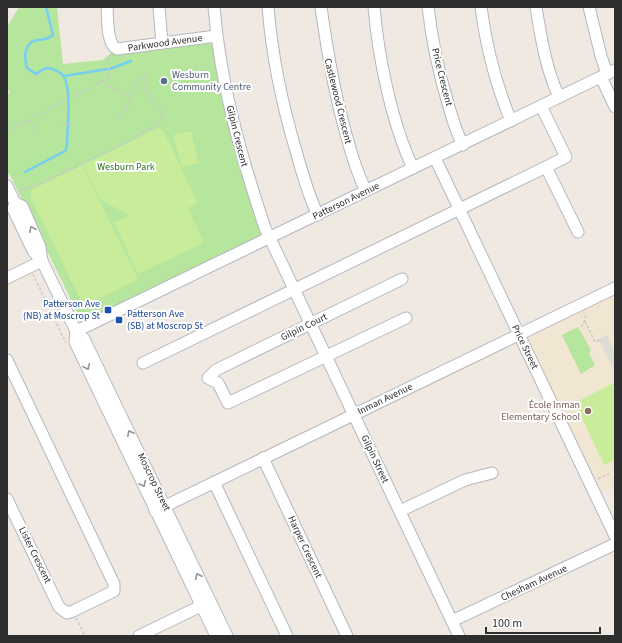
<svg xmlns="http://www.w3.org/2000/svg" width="622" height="643" font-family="'Source Sans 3',sans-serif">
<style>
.education{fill:#f0e6d1}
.green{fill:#b6e59e}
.pitch{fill:#c9ec9a}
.plaza{fill:#dfdcd8}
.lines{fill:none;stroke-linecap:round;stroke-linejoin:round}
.stream{stroke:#75cff0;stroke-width:2.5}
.minor-casing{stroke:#b4b7c1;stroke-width:13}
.path{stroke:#c9c9c9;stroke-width:1.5;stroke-dasharray:3 2;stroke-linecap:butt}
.minor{stroke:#fff;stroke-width:11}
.oneway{stroke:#969696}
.service-dot{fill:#5c6f8a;stroke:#fff;stroke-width:1.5}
.transit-dot{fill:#1a4fb4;stroke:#fff;stroke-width:1.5}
.education-dot{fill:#8d6e63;stroke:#fff;stroke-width:1.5}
.labels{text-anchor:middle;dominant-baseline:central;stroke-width:4;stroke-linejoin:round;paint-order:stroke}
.street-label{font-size:10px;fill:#2e2e2e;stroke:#fff}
.service-label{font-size:10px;fill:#4e5e75;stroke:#fff;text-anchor:start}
.park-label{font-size:10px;fill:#2c6e1b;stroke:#fff}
.transit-label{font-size:10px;fill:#164399;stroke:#fff;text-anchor:end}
.education-label{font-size:10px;fill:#785e54;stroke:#fff;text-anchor:end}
</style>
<rect width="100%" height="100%" fill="#efe9e1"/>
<!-- education -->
<polygon class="education" points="615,293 615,486 600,493 525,337"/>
<!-- green -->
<g class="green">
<polygon points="19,7 57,7 63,64 103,60 111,53 118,55 207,42 213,45 220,85 235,153 260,230 261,233 258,238 86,321 80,318 10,175 7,172 7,94 10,93 7,87 7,27"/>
<polygon points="578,327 591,350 589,354 595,365 581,374 562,335"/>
</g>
<!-- pitch -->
<g class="pitch">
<polygon points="158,128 163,130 198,203 188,208 204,243 138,274 114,223 129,215 101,200 83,165"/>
<polygon points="191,131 199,163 182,167 173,135"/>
<polygon points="82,165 138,279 87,305 82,303 30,196 31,190"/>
<polygon points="615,382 615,460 604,465 575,403"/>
</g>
<!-- plaza -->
<polygon class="plaza" points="607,335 615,353 615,372 598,339"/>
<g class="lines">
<!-- stream -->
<g class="stream">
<polyline points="110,69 131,61"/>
<polyline points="64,76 108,69"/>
<path d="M25,172l40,-21 2,-5c0,-17 5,-55 -3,-69 -3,-5 -12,-9 -17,-9 -3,1 -8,4 -11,6l-9,-6c-2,-9 -4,-20 5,-26 7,-4 12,0 21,-7l-7,-28"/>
</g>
<!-- minor casing -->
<g class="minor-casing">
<g id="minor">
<path d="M107,7c1,11 -1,37 10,42l99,-13"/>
<polyline points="159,7 162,43"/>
<path d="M214,7c6,76 27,149 51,221l194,408"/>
<path d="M268,7c4,49 14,97 28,144 6,21 12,44 22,64"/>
<path d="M321,7c6,43 13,85 25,127 5,19 11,39 20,57"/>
<path d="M374,7c4,49 18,117 39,161"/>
<path d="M428,7c4,34 11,67 21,100 4,13 7,25 14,38"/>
<path d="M481,7c5,38 15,78 30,114"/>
<path d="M536,7c5,31 10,62 23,90"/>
<polyline points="589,7 601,56 607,74"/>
<polyline points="601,77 615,107"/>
<polyline points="541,106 566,157 546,167"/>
<polyline points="435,158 615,536"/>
<polyline points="7,186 15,203 22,206 40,247 42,261"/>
<polyline points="15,203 13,209 33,251 42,261 76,331 84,339 227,636"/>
<polyline points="7,278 42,261"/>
<polyline points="402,279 216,370 208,378 218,383 228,403 406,318"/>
<polyline points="76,331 89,325 615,70"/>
<polyline points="76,331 75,342 216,636"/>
<polyline points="7,360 114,584 114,591 73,611 67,613 59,607 7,499"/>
<polyline points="143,363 546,167 578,232"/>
<polyline points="263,458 347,636"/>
<polyline points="214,482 287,636"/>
<polyline points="155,511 615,288"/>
<polyline points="400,511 465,480 492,473"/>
<polyline points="452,621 615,544"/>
<polyline points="139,636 207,603"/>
</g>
</g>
<!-- path -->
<g class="path">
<polyline points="102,81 109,78 109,57 111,56"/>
<polyline points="119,119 140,81 141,75"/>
<polyline points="29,120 36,133"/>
<polyline points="63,124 73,124"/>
<polyline points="7,131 101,82 131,97"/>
<path d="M20,190l16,-4 99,-48v-2c12,-6 26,-9 28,-23l-17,-22 -2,-4v-13"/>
<polyline points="33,274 66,343"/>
<polyline points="585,321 595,342 599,340"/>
<polyline points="581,327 586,318 584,313"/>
<polyline points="598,479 609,474"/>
<polyline points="76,618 85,636"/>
</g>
<!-- minor -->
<use href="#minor" class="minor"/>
</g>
<!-- one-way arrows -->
<defs><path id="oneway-chevron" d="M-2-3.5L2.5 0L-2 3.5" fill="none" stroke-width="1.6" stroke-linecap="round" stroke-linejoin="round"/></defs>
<g class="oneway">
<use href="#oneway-chevron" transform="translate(32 229) rotate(-115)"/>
<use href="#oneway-chevron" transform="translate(87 367) rotate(65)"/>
<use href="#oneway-chevron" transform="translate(130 433) rotate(-116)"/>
<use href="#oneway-chevron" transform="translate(143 484) rotate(64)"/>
<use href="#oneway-chevron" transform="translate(198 576) rotate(-115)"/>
</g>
<!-- markers -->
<circle class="service-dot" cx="164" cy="81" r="4"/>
<g class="transit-dot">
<rect x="104" y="306" width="8" height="8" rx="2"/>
<rect x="115" y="316" width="8" height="8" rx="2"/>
</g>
<circle class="education-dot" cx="588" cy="411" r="4"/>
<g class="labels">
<!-- street labels -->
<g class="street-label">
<text transform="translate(165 43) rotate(-8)">Parkwood Avenue</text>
<text transform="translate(442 77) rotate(76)">Price Crescent</text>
<text transform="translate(338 101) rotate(76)">Castlewood Crescent</text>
<text transform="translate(237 136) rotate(76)">Gilpin Crescent</text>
<text transform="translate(346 201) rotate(-26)">Patterson Avenue</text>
<text transform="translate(304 327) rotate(-26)">Gilpin Court</text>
<text transform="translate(525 347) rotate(64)">Price Street</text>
<text transform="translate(385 399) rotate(-26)">Inman Avenue</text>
<text transform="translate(375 459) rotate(65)">Gilpin Street</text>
<text transform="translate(154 482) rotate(64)">Moscrop Street</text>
<text transform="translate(305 547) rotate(65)">Harper Crescent</text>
<text transform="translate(35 555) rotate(64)">Lister Crescent</text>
<text transform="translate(534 583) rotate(-25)">Chesham Avenue</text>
</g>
<!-- service labels -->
<g class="service-label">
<text x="172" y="75">Wesburn<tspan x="172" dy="12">Community Centre</tspan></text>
</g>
<!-- park labels -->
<g class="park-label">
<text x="126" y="167">Wesburn Park</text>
</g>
<!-- transit labels -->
<g class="transit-label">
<text x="100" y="304">Patterson Ave<tspan x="100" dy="12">(NB) at Moscrop St</tspan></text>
<text x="127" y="314" text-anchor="start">Patterson Ave<tspan x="127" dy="12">(SB) at Moscrop St</tspan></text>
</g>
<!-- education labels -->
<g class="education-label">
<text x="580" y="405">École Inman<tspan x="580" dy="12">Elementary School</tspan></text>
</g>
</g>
<!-- border -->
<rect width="622" height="643" fill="none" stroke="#2e2e2e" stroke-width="16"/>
<!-- scale -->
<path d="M486 627v6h114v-6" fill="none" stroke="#2e2e2e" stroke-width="2"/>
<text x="492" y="627" font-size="12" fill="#2e2e2e" stroke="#ffffff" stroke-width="3" paint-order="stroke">100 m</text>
</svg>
